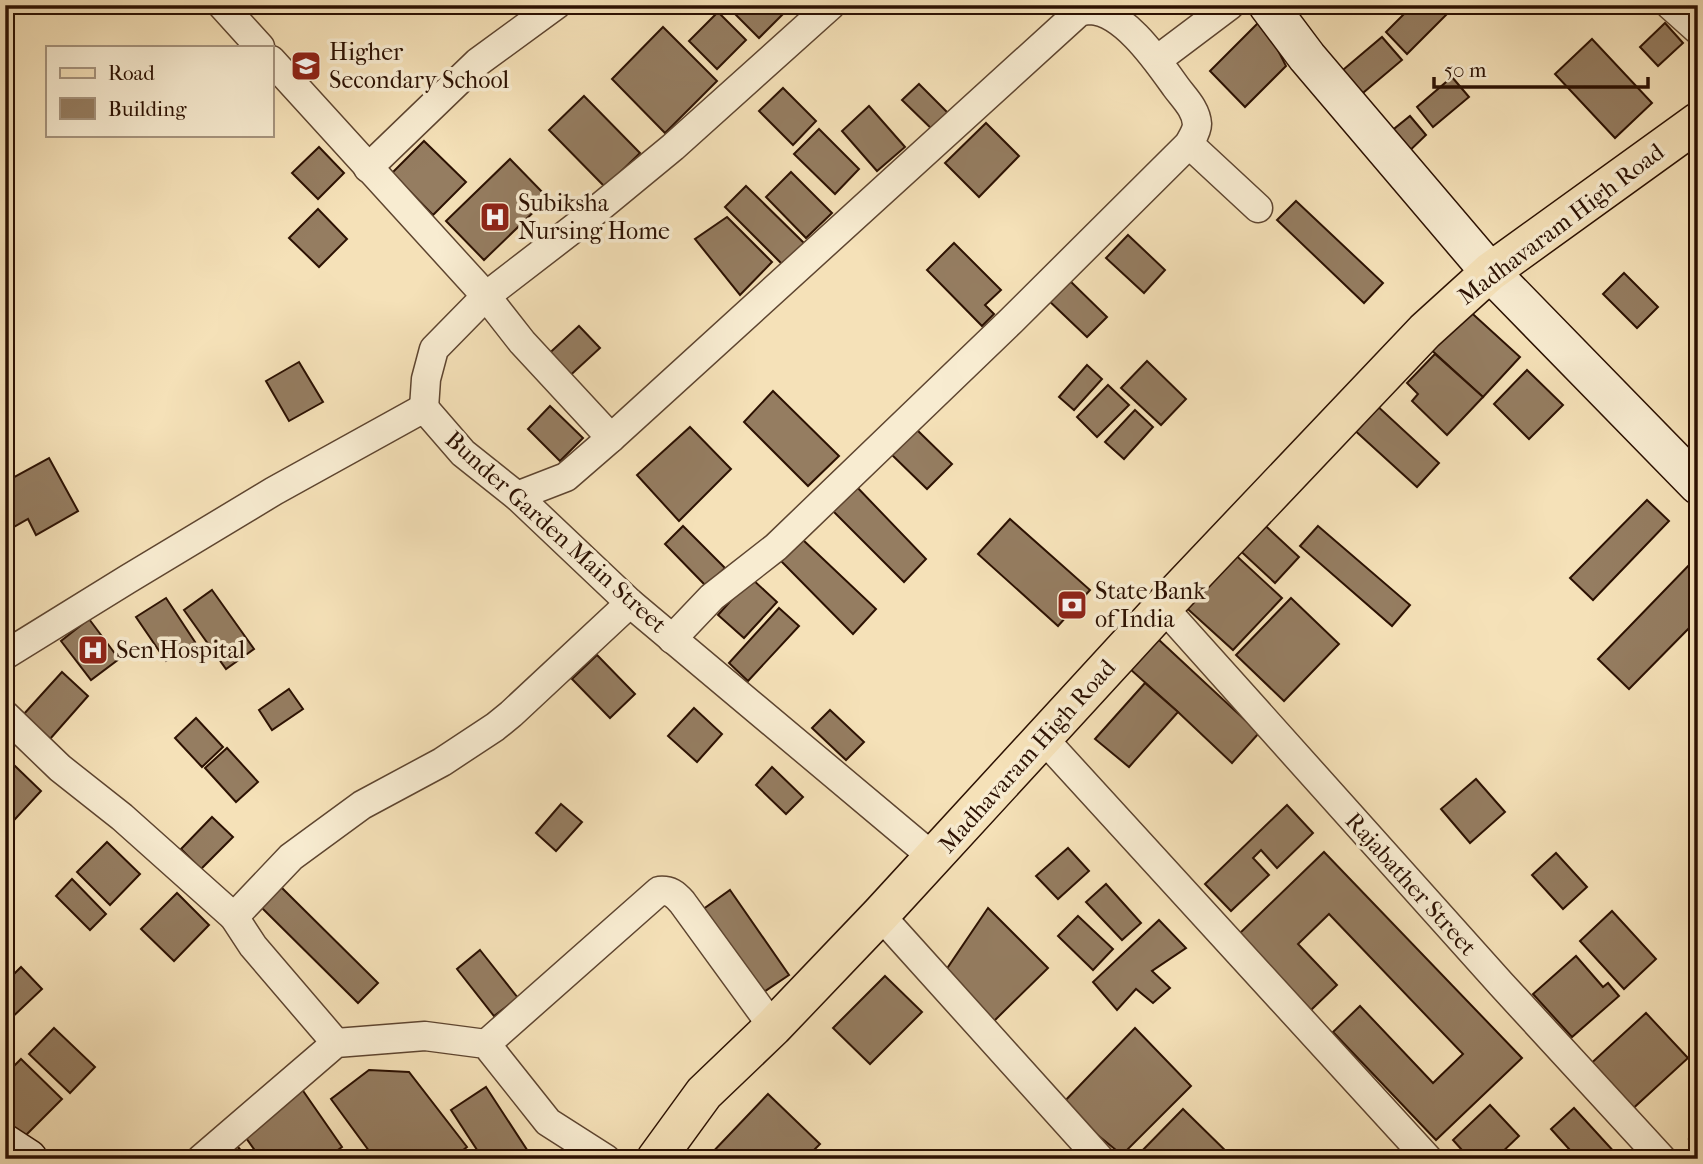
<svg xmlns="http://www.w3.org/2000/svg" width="1703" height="1164" font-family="'IM FELL French Canon',serif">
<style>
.building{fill:#957d61;stroke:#2c1102;stroke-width:2}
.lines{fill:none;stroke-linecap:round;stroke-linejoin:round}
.street-casing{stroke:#5e4530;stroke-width:31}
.secondary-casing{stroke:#2c1102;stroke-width:41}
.primary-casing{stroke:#2c1102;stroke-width:41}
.street{stroke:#f8ecd1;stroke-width:28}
.secondary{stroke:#f8ecd1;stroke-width:38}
.primary{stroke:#f5e1b8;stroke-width:38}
.labels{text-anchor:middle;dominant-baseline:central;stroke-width:7;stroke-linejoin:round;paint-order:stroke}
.poi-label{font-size:24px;fill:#2c1102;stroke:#f8ecd1;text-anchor:start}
.street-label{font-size:24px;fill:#2c1102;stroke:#f8ecd1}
</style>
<rect width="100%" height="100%" fill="#f5e1b8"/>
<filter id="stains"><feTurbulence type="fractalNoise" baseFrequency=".00286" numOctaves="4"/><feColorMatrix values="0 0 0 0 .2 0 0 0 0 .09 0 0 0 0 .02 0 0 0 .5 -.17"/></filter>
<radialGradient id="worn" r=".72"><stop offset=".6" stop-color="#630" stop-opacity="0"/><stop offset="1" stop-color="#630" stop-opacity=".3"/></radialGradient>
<!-- building -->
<g class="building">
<polygon points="740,5 789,5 790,7 759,38 733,12"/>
<polygon points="1413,5 1456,5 1407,54 1386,32"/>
<polygon points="718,12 746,40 717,69 689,41"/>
<polygon points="1262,19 1286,66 1245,107 1210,71"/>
<polygon points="1665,23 1683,43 1658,66 1640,47"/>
<polygon points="663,27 717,81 665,133 612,79"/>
<polygon points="1382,37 1402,60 1351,103 1331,80"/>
<polygon points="1592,39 1652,103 1615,138 1555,74"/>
<polygon points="1452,77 1469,97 1433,127 1417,107"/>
<polygon points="919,84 954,119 938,135 902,100"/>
<polygon points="783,88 816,121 793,145 759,111"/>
<polygon points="584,96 640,153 605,187 549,130"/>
<polygon points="869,106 905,147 877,171 842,131"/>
<polygon points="1410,116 1426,135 1402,158 1384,137"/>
<polygon points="986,123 1019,156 979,197 945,163"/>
<polygon points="819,129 859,169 835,194 794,154"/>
<polygon points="424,141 466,182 433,215 392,173"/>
<polygon points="319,147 344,173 318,199 292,173"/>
<polygon points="510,159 548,198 484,260 446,221"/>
<polygon points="791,172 832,213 806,238 766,197"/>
<polygon points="746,186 805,244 783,265 725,207"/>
<polygon points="1296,201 1383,283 1364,303 1277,220"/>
<polygon points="318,209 347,239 319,267 289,238"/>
<polygon points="727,217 772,262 740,295 695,239"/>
<polygon points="1128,235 1165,270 1144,293 1106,258"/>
<polygon points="954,243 1001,290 985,305 994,314 982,326 927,270"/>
<polygon points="1624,273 1658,307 1637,328 1603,294"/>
<polygon points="1066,277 1107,317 1087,337 1045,297"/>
<polygon points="1464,306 1520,357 1483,397 1427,346"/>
<polygon points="579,326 600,348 564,381 543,359"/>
<polygon points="1435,354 1483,397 1447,435 1412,401 1418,394 1407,383"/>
<polygon points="1147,361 1186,399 1161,425 1121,388"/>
<polygon points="299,362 323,402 289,421 266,381"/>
<polygon points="1087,365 1102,379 1074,410 1059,397"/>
<polygon points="1527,370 1563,405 1529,439 1494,404"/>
<polygon points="1108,385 1129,405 1097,437 1077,417"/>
<polygon points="773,391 839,456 808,486 744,422"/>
<polygon points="1374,403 1439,463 1417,487 1351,427"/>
<polygon points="550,406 583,438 560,461 528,429"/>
<polygon points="1135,410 1153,427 1124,459 1105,442"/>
<polygon points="690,427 731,469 679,521 637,475"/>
<polygon points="915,428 952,464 927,489 890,453"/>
<polygon points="49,458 78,511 36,535 28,519 5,532 5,482"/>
<polygon points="854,484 926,559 904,582 830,508"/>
<polygon points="1647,500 1669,521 1593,600 1570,578"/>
<polygon points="1257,518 1299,557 1275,583 1233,544"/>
<polygon points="1010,519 1090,590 1058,626 978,554"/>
<polygon points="683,526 725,568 706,586 665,544"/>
<polygon points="1318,526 1410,605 1392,626 1300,546"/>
<polygon points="802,539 876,609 853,634 781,561"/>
<polygon points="1229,549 1282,598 1233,650 1180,602"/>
<polygon points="1693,561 1698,566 1698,619 1629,689 1598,659"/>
<polygon points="751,578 777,602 744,638 718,615"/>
<polygon points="212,590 254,649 226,669 184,610"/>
<polygon points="166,598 195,642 166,661 136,617"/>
<polygon points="1291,598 1339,644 1284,701 1236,655"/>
<polygon points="779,608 799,626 748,681 729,663"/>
<polygon points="89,619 119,659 91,680 61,641"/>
<polygon points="1158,639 1259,733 1232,763 1178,712 1130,669"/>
<polygon points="597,655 635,694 610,718 572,679"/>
<polygon points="62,672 88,696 50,739 23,715"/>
<polygon points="1145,683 1178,712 1129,767 1095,739"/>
<polygon points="289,689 303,709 272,730 259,710"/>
<polygon points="694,708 722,734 697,762 668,736"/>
<polygon points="830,710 864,742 846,760 812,728"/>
<polygon points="196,718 223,747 202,767 175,738"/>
<polygon points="227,748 258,782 236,802 205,768"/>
<polygon points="14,765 41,791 5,830 5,774"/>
<polygon points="772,767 803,797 786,814 756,785"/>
<polygon points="1476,779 1505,812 1470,843 1441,809"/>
<polygon points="561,804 582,822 556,851 536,833"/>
<polygon points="1287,805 1313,833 1277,868 1261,850 1253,858 1269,875 1231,911 1205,884"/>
<polygon points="212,817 233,837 201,869 181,849"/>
<polygon points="107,842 140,874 110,905 77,872"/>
<polygon points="1068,848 1089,871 1058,899 1036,876"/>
<polygon points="1324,852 1522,1058 1436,1140 1333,1032 1360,1006 1433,1083 1463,1054 1329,914 1298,944 1337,985 1311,1010 1239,934"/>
<polygon points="1556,853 1587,887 1563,909 1532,875"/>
<polygon points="72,879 106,914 90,930 56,896"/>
<polygon points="1106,884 1141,923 1122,940 1086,902"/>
<polygon points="281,887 378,983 358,1003 261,907"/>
<polygon points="730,890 789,975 761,994 702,910"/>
<polygon points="177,893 209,925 174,961 141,929"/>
<polygon points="988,908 1048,968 993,1022 944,973"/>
<polygon points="1612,911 1656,959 1624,989 1580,941"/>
<polygon points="1078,916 1113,949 1093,970 1058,936"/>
<polygon points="1159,920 1186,948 1152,971 1170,988 1153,1003 1136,989 1117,1010 1093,982"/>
<polygon points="480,950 518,998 494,1016 457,969"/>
<polygon points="1576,956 1603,987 1608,983 1619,996 1572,1037 1533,994"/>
<polygon points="21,967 42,989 5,1024 5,983"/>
<polygon points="885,976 922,1012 870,1064 833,1028"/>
<polygon points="1646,1013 1688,1058 1628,1113 1586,1068"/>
<polygon points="54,1028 95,1067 70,1093 29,1054"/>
<polygon points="1135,1028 1191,1086 1122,1155 1061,1105"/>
<polygon points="21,1059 62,1099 18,1143 5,1130 5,1075"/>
<polygon points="369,1070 409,1072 467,1147 451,1159 375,1159 331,1099"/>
<polygon points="299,1085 342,1147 325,1159 261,1159 239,1128"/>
<polygon points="486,1087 533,1159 483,1159 451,1110"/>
<polygon points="768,1094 820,1144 805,1159 708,1159 707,1158"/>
<polygon points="1490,1105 1519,1136 1495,1159 1470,1159 1453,1140"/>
<polygon points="1574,1108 1617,1155 1613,1159 1578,1159 1551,1129"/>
<polygon points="1183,1109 1234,1159 1134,1159"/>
<polygon points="1698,1131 1698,1148 1689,1139"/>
<polygon points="233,1141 248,1159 213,1159"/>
</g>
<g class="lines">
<!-- street casing -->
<g class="street-casing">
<g id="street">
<polyline points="222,5 260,47"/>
<polyline points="1670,5 1698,30"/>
<polyline points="271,60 486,296 522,342 611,438"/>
<polyline points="1157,60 1230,5"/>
<polyline points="1189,144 1258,208"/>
<polyline points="368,168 478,62 556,5"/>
<polyline points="424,408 426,379 434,349 486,296 582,222 673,147 831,5"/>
<path d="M517,496l49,-19 45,-39 468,-426c4,-1 7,-2 11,-2 34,1 68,52 86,77 8,11 20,22 21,37 0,7 -5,14 -8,20l-178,177 -235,226 -64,50 -40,42"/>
<polyline points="1163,607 1501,984 1662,1159"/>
<polyline points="5,655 128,579 274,491 424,408 463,453 517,496 630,603 934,858"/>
<polyline points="5,715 60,768 122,817 234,917 253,946 336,1043"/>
<polyline points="1042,737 1428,1159"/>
<polyline points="880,915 1100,1159"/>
<polyline points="234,917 291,857 362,805 442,762 495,727 511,714 630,603"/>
<path d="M486,1044l173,-153c11,-1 16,3 23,11l91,125"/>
<polyline points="201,1159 336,1043 425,1036 486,1044 548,1122 606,1159"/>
</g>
</g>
<!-- secondary casing -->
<g class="secondary-casing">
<g id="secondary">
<polyline points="1268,5 1307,57 1490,272 1698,485"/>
<polyline points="5,1144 28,1159"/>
</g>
</g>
<!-- primary casing -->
<g class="primary-casing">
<polyline id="primary" points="656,1159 704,1093 773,1027 880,915 1163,607 1425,331 1490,272 1698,122"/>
</g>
<!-- street -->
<use href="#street" class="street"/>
<!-- secondary -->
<use href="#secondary" class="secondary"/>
<!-- primary -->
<use href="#primary" class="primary"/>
</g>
<!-- icons -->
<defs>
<g id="school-square" transform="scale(1.575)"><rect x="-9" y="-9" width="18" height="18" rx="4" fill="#8f2418" stroke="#f8ecd1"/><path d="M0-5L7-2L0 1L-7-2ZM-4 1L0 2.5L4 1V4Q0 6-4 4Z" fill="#fff"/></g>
<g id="hospital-square" transform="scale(1.575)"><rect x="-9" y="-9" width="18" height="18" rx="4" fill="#8f2418" stroke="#f8ecd1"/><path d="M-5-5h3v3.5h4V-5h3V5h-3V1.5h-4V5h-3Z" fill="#fff"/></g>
<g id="bank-square" transform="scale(1.575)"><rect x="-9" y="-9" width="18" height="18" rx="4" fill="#8f2418" stroke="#f8ecd1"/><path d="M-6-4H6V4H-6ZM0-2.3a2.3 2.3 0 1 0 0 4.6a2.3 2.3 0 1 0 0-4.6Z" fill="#fff"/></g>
</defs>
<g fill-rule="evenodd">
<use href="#school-square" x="306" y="66"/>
<use href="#hospital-square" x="495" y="217"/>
<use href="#bank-square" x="1072" y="605"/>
<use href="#hospital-square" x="93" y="650"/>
</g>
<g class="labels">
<!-- poi labels -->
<g class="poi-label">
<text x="329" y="52">Higher<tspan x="329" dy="28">Secondary School</tspan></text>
<text x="518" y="203">Subiksha<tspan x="518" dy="28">Nursing Home</tspan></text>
<text x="1095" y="591">State Bank<tspan x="1095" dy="28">of India</tspan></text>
<text x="116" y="650">Sen Hospital</text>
</g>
<!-- street labels -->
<g class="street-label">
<text transform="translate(1561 224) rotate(-37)">Madhavaram High Road</text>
<text transform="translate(556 532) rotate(42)">Bunder Garden Main Street</text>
<text transform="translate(1027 756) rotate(-48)">Madhavaram High Road</text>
<text transform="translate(1411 884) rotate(48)">Rajabather Street</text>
</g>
</g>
<!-- margin -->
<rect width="1703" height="1164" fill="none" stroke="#f5e1b8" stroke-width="28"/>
<rect x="7" y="7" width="1689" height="1150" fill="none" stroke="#2c1102" stroke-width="3.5"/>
<rect x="14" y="14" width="1675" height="1136" fill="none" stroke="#2c1102" stroke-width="2"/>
<!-- legend -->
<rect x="46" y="46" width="228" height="91" fill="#f8ecd1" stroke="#a6947e" stroke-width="2"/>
<rect x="60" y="68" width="35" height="10" fill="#f5e1b8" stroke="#a6947e" stroke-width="2"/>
<text x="108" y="80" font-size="21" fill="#2c1102">Road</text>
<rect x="60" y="98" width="35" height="21" fill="#957d61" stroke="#a6947e" stroke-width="2"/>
<text x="108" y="116" font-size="21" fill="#2c1102">Building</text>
<!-- scale -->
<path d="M1434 77v10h214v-10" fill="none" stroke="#2c1102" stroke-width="3.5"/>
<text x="1444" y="77" font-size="21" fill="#2c1102" stroke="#f8ecd1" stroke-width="5" paint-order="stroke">50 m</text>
<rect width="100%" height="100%" filter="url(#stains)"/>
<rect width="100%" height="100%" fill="url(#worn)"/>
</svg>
